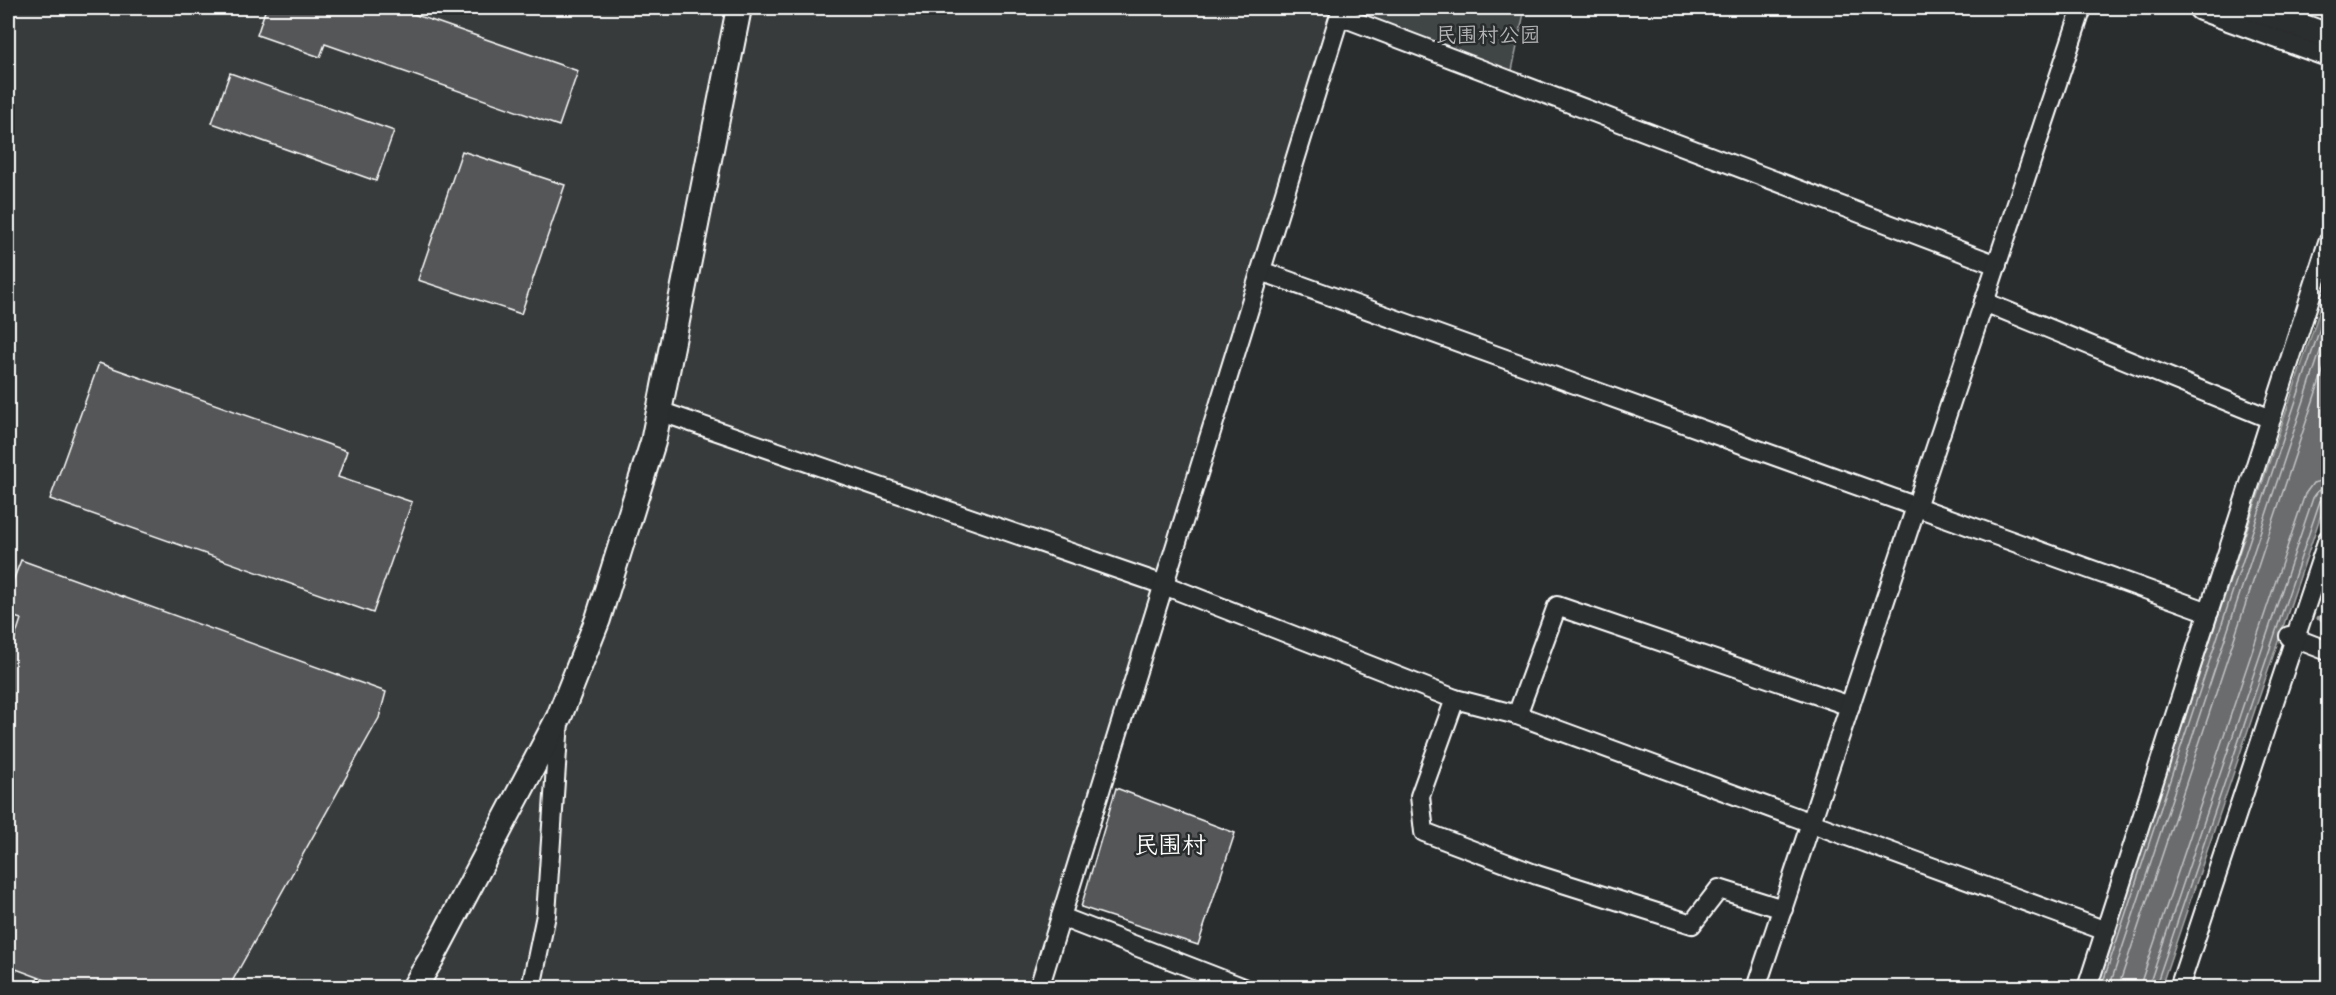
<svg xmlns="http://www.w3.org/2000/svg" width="2336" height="995" font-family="Dekko,'LXGW WenKai TC',sans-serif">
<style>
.built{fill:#373a3b}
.green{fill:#414445;stroke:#a0a2a2;stroke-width:1.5}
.water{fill:#6a6c6d;stroke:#a6a7a7;stroke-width:1.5}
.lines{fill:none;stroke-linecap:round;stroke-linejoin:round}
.shore{stroke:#c3c4c5;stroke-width:1.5}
.stream{stroke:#a6a7a7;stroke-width:5}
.building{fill:#555758;stroke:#fff;stroke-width:1.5}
.minor-casing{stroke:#fff;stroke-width:22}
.major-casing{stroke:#fff;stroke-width:28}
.minor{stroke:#2a2d2e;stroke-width:18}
.major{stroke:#2a2d2e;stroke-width:24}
.labels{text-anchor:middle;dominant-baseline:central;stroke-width:5;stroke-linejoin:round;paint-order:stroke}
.park-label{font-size:21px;fill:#b3b4b5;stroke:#2a2d2e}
.quarter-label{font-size:24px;fill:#fff;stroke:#2a2d2e}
</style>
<rect width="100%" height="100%" fill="#2a2d2e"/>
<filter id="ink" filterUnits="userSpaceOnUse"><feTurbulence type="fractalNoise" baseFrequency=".0167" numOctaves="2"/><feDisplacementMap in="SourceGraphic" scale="12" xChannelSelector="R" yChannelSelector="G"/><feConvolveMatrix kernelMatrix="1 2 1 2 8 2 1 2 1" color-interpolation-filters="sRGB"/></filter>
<g filter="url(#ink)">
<!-- built -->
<polygon class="built" points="8,8 1333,8 1035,987 8,987"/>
<!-- green -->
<polygon class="green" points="1359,8 1525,8 1510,80 1355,21"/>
<!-- water -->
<polygon class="water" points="2328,285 2328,494 2161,987 2095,988"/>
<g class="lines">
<!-- shore -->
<g class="shore">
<polyline points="2101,988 2328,304"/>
<polyline points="2109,988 2328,328"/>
<polyline points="2118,988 2328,356"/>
<polyline points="2139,988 2305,494 2313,483 2328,479"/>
<polyline points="2148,988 2313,498 2318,491 2328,488"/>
<polyline points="2155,988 2320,501 2328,496"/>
</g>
<!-- stream -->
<polyline class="stream" points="2319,618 2328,621"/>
</g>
<!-- building -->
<g class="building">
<polygon points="266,8 396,8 578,71 559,126 325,44 320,57 257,35"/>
<polygon points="230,73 394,131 376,181 212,123"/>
<polygon points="462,151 565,185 521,314 418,280"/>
<polygon points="99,363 347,451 338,477 412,502 373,613 50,499"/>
<polygon points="21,560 386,692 379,718 229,987 64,987 8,966 8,659 21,619 8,615 8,594"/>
<polygon points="1116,788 1235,833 1198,945 1081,907"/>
</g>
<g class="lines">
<!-- minor casing -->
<g class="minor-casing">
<g id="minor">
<polyline points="1340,16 1997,265"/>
<polyline points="1261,271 2209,612"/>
<polyline points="1984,302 2271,419"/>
<polyline points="659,411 1164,585 1455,699 1517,715 2106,931"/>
<polyline points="2289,636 2328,651"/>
<polyline points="1455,699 1420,796 1424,832 1537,875 1692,924 1719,889 1783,909"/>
<polyline points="1517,715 1557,606 1850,706"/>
<polyline points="1061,917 1244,988"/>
<polyline points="531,988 546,915 559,721"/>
<polyline points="1039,988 1342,8"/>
<polyline points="1756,988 2082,8"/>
<polyline points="2087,988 2328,242"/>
<polyline points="2179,988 2328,539"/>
</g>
</g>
<!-- major casing -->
<g class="major-casing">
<g id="major">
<polyline points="2201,8 2328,54"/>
<polyline points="2253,8 2328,36"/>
<polyline points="414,988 433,956 559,717 598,619 653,442 739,8"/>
</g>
</g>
<!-- minor -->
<use href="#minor" class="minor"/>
<!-- major -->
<use href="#major" class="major"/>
</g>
</g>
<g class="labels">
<!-- park labels -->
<g class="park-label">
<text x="1488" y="38">民围村公园</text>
</g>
<!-- quarter labels -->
<g class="quarter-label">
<text x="1170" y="848">民围村</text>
</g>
</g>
<!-- margin -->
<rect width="2336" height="995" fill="none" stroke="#2a2d2e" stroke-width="30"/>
<rect x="15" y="15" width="2306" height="965" fill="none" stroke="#fff" stroke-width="2" filter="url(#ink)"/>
</svg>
